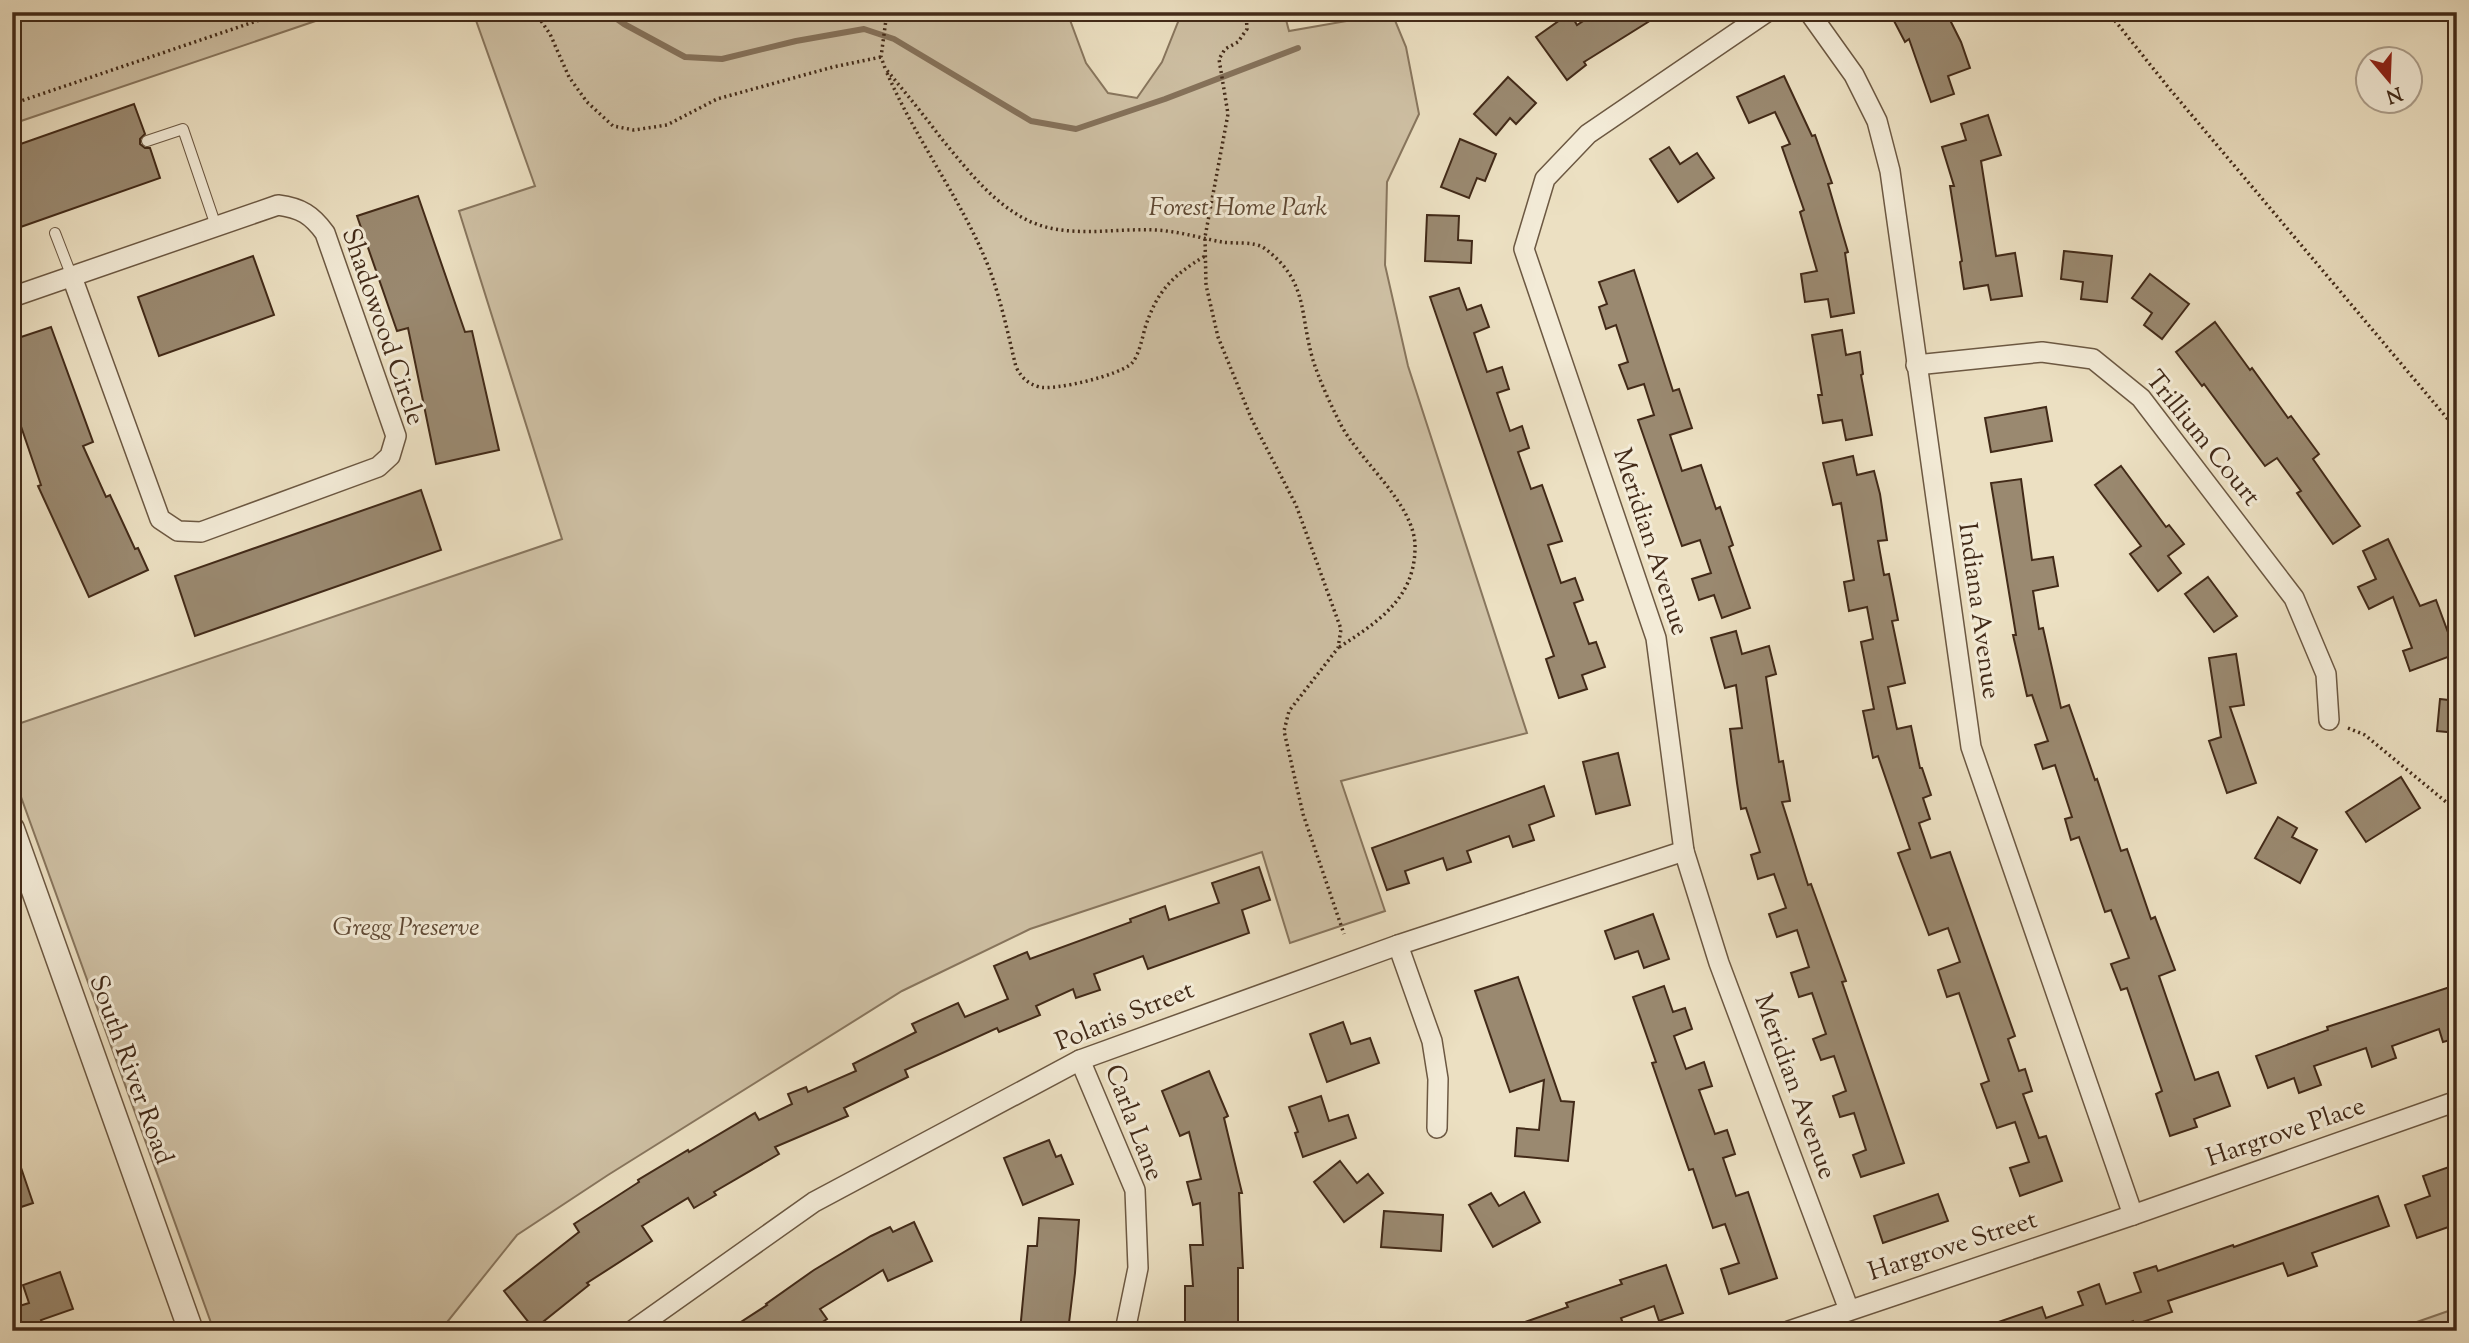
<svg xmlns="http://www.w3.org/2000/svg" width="2469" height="1343" font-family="'Sorts Mill Goudy',serif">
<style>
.green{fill:#cfc1a5;stroke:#88765e;stroke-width:2}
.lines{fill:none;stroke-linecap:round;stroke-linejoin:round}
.stream{stroke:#85725b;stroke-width:6}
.building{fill:#9a8970;stroke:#422a18;stroke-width:2}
.service-casing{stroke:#6c5842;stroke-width:12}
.minor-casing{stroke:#6c5842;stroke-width:22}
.tertiary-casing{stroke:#6c5842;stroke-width:27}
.path{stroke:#422a18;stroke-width:3.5;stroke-dasharray:2 3.5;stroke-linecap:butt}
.service{stroke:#f3ebd7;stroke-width:10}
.minor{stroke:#f3ebd7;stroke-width:19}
.tertiary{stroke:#f3ebd7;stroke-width:24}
.labels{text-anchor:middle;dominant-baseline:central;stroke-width:6;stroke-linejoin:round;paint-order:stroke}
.park-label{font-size:26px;font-style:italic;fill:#5e4834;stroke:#f3ebd7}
.street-label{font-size:26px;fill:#422a18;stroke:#f3ebd7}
</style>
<rect width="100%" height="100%" fill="#ece0c2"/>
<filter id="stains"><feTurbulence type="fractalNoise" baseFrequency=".00286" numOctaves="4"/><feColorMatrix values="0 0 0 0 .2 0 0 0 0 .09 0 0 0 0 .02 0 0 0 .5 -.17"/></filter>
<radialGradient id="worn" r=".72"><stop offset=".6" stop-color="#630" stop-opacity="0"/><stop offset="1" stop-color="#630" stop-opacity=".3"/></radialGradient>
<!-- green -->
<g class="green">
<polygon points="12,12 342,12 12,124"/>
<polygon points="473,12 1067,12 1086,63 1108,93 1137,98 1162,62 1182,12 1284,12 1289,31 1392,13 1406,47 1419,114 1387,182 1385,265 1408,366 1527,733 1341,781 1385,911 1290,943 1262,852 1030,929 902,991 608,1175 517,1235 440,1331 214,1331 12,772 12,726 562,539 459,211 535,186"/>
<polygon points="2457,1308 2457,1331 2391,1331"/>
</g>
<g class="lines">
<!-- stream -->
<polyline class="stream" points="607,12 624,24 685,57 722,59 796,41 864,29 894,39 1031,121 1076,129 1165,99 1298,48"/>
</g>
<!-- building -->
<g class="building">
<polygon points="1597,12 1664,12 1584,62 1586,65 1567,80 1536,37 1570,13 1577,25"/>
<polygon points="1907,12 1946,12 1961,42 1970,68 1948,76 1954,94 1931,102 1909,39 1905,42 1893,19"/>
<polygon points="1784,76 1812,136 1815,135 1832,183 1828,184 1848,252 1845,253 1854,313 1831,317 1828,299 1805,302 1801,274 1817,271 1800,212 1804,210 1782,147 1790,144 1775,112 1749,123 1737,97"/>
<polygon points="1508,77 1536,103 1516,124 1510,118 1496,135 1474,114"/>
<polygon points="134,104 145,134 140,139 140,144 145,148 150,148 160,178 12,230 12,147"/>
<polygon points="1988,115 2001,155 1981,161 1996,256 2015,253 2022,296 1991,300 1988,285 1964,289 1960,262 1962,261 1950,186 1954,186 1942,147 1966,140 1961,124"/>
<polygon points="1460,139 1496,154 1485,181 1477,178 1469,198 1441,187"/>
<polygon points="1669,147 1680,164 1697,153 1714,178 1678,202 1650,159"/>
<polygon points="418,196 465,332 472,331 499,450 436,464 408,328 397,331 357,216"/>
<polygon points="1427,215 1459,216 1458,240 1472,241 1471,263 1425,261"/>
<polygon points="2064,251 2112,256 2107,302 2081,299 2083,282 2061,279"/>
<polygon points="253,256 274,315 159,356 138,297"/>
<polygon points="1634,270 1673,391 1679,389 1692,428 1670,435 1682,471 1701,465 1716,509 1720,507 1733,545 1729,547 1750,608 1722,618 1714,595 1699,600 1692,579 1711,573 1700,540 1682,546 1638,420 1654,415 1644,384 1628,389 1619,365 1628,362 1616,325 1606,329 1599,307 1607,304 1599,282"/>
<polygon points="2150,274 2189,304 2162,339 2144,325 2152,313 2132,298"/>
<polygon points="1459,288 1467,310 1481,305 1489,327 1474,333 1487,372 1502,367 1509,389 1497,393 1510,431 1522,426 1529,448 1518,452 1531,489 1542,485 1562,541 1548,545 1561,583 1575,578 1583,600 1574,603 1589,644 1596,642 1605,667 1582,675 1587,689 1559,698 1546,659 1554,656 1430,297"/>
<polygon points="2215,322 2250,370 2252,368 2288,418 2291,416 2319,454 2313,459 2360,526 2333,544 2297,493 2301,491 2277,458 2265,466 2204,384 2202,386 2176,352"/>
<polygon points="51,327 93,442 83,446 106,497 110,495 135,549 138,548 148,570 89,597 38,486 41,485 12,400 12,340"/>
<polygon points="1842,330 1846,355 1860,352 1863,374 1861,375 1872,435 1846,440 1842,420 1823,423 1818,395 1822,395 1812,335"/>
<polygon points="2046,407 2052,441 1991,452 1985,418"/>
<polygon points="1853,456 1857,475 1874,471 1880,494 1887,540 1878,541 1884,575 1889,574 1898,620 1892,621 1905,683 1888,687 1897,729 1911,726 1920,768 1922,768 1931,795 1923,798 1930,819 1919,823 1931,858 1950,852 2015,1036 2008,1039 2019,1071 2025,1069 2032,1091 2023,1094 2039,1138 2046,1136 2062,1181 2020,1196 2010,1168 2029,1162 2015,1122 1997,1128 1981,1084 1989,1081 1959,993 1947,997 1938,970 1960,962 1948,928 1929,935 1898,853 1910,849 1878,756 1873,758 1863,711 1874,709 1861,642 1873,639 1867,607 1849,611 1844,582 1854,580 1841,503 1833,505 1823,463"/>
<polygon points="2121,466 2166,527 2169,525 2184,544 2168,556 2181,573 2158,591 2130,554 2141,546 2095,485"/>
<polygon points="2021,479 2032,560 2053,557 2058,586 2033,591 2039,629 2043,628 2061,708 2069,705 2095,780 2097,779 2121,851 2127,849 2151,919 2155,917 2175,970 2159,976 2195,1080 2218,1072 2230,1106 2194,1119 2197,1127 2170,1136 2156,1094 2162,1091 2127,988 2121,990 2111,964 2129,958 2111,910 2105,912 2079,837 2071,840 2065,819 2072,817 2055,765 2043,769 2035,745 2048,741 2032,695 2027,696 2013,635 2016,635 1991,483"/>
<polygon points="421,490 441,550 195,636 175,576"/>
<polygon points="2388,539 2420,606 2436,600 2456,654 2410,671 2403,651 2412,648 2393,597 2369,609 2358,587 2376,579 2363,551"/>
<polygon points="2208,577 2237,616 2214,632 2185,594"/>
<polygon points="1736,631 1742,654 1769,646 1776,674 1766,677 1779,762 1783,761 1790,801 1782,802 1808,885 1811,884 1846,981 1842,982 1904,1163 1861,1177 1853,1155 1866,1150 1854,1113 1840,1117 1833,1096 1846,1091 1834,1056 1821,1060 1813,1039 1826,1034 1812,993 1799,997 1791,973 1809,967 1797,930 1777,937 1769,914 1786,908 1774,874 1758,879 1751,855 1760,852 1746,808 1741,809 1737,783 1730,729 1742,728 1736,685 1725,688 1711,638"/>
<polygon points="2236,654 2244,705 2230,707 2256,783 2227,793 2209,741 2221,737 2209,658"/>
<polygon points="2440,699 2457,701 2457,733 2437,731"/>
<polygon points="1618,753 1630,805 1596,814 1583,762"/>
<polygon points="2401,777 2420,808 2366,842 2346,812"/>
<polygon points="1544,786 1554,816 1529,825 1534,840 1513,847 1509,836 1467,851 1471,862 1447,870 1443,858 1405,871 1409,883 1387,890 1372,848"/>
<polygon points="2278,817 2297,828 2292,837 2317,850 2300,883 2255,858"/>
<polygon points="1259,867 1270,900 1242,910 1249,933 1148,969 1143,956 1094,974 1100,990 1076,998 1073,989 1036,1006 1040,1015 999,1032 997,1028 905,1070 908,1077 844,1108 848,1116 775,1147 779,1154 714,1192 716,1195 694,1208 688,1198 642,1226 652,1241 587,1283 589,1285 534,1329 504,1291 579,1232 574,1224 639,1182 638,1180 688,1150 689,1152 755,1113 759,1120 792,1104 788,1094 806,1087 808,1092 856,1071 853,1064 916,1032 912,1024 958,1003 965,1017 1008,999 994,966 1027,952 1030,959 1131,922 1130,919 1165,906 1169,920 1219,903 1212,883"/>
<polygon points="1653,914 1669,959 1644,968 1638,951 1615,959 1605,931"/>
<polygon points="1518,977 1561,1101 1574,1102 1568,1161 1515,1156 1517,1128 1539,1130 1544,1080 1510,1092 1475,991"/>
<polygon points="1664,986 1673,1012 1685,1008 1692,1029 1674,1036 1686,1069 1704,1062 1712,1086 1699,1090 1715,1134 1727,1130 1735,1154 1723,1158 1736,1196 1748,1192 1777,1278 1729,1294 1721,1269 1739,1263 1725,1224 1713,1228 1693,1169 1689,1170 1652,1063 1656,1062 1633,997"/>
<polygon points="2450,987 2457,1006 2457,1038 2443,1042 2439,1029 2392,1046 2396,1058 2372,1067 2366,1048 2314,1066 2321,1085 2299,1093 2294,1078 2268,1088 2256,1056 2328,1030 2327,1027"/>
<polygon points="1343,1022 1351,1044 1370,1038 1379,1063 1327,1082 1310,1034"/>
<polygon points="1209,1071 1228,1116 1224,1118 1242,1193 1239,1193 1243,1268 1238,1268 1238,1331 1185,1331 1185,1286 1193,1286 1190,1245 1203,1245 1200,1203 1193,1205 1187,1182 1201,1179 1189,1132 1180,1136 1162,1091"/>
<polygon points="1321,1096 1329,1121 1348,1115 1356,1138 1303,1157 1295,1133 1298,1132 1289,1107"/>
<polygon points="1049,1140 1056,1157 1061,1155 1073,1184 1023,1205 1004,1158"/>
<polygon points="15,1150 33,1203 12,1210 12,1151"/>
<polygon points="1340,1161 1357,1183 1368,1174 1383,1193 1344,1222 1314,1182"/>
<polygon points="2449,1167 2457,1187 2457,1224 2417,1238 2405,1205 2430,1196 2423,1176"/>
<polygon points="1524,1192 1540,1222 1493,1247 1469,1205 1491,1193 1499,1206"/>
<polygon points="1938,1194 1948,1221 1883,1243 1874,1216"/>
<polygon points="2378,1196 2389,1226 2312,1253 2317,1266 2288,1276 2283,1263 2168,1301 2172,1312 2134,1325 2133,1321 2106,1331 1981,1331 1981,1328 2042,1307 2046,1318 2083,1305 2078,1292 2099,1284 2106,1304 2141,1292 2134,1273 2156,1266 2158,1271 2233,1245 2234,1247"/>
<polygon points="1384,1211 1443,1215 1441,1251 1381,1247"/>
<polygon points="1039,1218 1079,1220 1075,1273 1068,1331 1020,1331 1028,1246 1037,1246"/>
<polygon points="914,1222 932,1261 888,1281 883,1270 820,1309 827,1319 809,1331 727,1331 767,1305 766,1304 814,1270 871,1236 890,1227 893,1232"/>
<polygon points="1666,1265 1683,1313 1659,1321 1654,1306 1621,1318 1626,1331 1509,1331 1508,1328 1568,1307 1566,1303 1622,1284 1620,1280"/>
<polygon points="60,1272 73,1309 41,1320 45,1331 21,1331 13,1308 29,1303 23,1285"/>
</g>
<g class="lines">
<!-- service casing -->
<g class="service-casing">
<g id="service">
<polyline points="147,141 183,129 216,226"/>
<polyline points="55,233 72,277"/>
</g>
</g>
<!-- minor casing -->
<g class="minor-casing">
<g id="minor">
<polyline points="1767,12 1588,134 1545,179 1524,249 1656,638 1684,851 1719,963 1849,1310"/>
<polyline points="1809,12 1854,75 1877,121 1890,171 1971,747 2133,1215"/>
<path d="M12,297l266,-92c23,3 34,10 47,28l71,203 -6,20 -12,11 -177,65 -23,-1 -18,-12 -88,-242"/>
<polyline points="1916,365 2042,352 2093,359 2141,398 2294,598 2326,674 2329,720"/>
<polyline points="1398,945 1432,1041 1438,1079 1437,1128"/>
<polyline points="1080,1060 1135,1190 1138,1268 1125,1331"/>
<polyline points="632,1331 814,1202 1080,1060 1398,945 1684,851"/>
<polyline points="1789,1331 2133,1215 2457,1101"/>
</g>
</g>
<!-- tertiary casing -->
<g class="tertiary-casing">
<polyline id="tertiary" points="12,829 191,1331"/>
</g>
<!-- path -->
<g class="path">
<polyline points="535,12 550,34 569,77 587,102 613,126 634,130 667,125 717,99 833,67 881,57"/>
<path d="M887,12l-6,45 4,11c19,23 38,46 56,70 26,31 51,65 88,83 39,18 84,7 126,9 23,1 45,8 67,12 12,2 32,-1 42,6 45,33 35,65 49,112 7,22 17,43 27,63 18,37 77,82 75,126 -1,51 -39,74 -77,99"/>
<polyline points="1246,12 1247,29 1238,42 1225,49 1219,59 1228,114 1205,237 1206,285 1218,337 1252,420 1296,505 1341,629 1338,648 1289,711 1284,731 1303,814 1344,934"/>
<polyline points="2108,12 2168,87 2457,430"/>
<path d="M887,73c29,67 75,127 102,195 12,32 19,66 27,99 6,11 11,16 23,20 15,4 82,-12 93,-24 7,-8 10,-24 13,-35 12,-37 27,-52 60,-72"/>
<polyline points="12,104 283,12"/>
<polyline points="2348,728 2365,735 2457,811"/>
</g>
<!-- service -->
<use href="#service" class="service"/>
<!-- minor -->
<use href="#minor" class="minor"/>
<!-- tertiary -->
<use href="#tertiary" class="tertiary"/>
</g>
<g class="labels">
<!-- park labels -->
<g class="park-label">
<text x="1238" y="208">Forest Home Park</text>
<text x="406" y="928">Gregg Preserve</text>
</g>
<!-- street labels -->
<g class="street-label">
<text transform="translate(382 327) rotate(71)">Shadowood Circle</text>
<text transform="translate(2202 439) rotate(51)">Trillium Court</text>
<text transform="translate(1650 542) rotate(72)">Meridian Avenue</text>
<text transform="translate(1978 611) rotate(82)">Indiana Avenue</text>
<text transform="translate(1125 1017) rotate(-22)">Polaris Street</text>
<text transform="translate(130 1070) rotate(70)">South River Road</text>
<text transform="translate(1794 1087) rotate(70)">Meridian Avenue</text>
<text transform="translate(1133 1123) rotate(69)">Carla Lane</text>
<text transform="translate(2286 1133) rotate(-19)">Hargrove Place</text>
<text transform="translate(1953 1247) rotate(-18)">Hargrove Street</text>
</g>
</g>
<!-- margin -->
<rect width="2469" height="1343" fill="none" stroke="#ece0c2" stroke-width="42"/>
<rect x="14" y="14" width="2441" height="1315" fill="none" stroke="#422a18" stroke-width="3.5"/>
<rect x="21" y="21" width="2427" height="1301" fill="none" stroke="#422a18" stroke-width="2"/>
<!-- north arrow -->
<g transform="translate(2389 80) rotate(161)"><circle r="33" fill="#f3ebd7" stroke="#ac9e8b" stroke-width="2"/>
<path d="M0-5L12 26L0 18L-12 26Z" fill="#8f2418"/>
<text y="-10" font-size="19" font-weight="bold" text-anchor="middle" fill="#422a18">N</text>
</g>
<rect width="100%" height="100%" filter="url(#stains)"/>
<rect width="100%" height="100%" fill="url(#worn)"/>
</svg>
